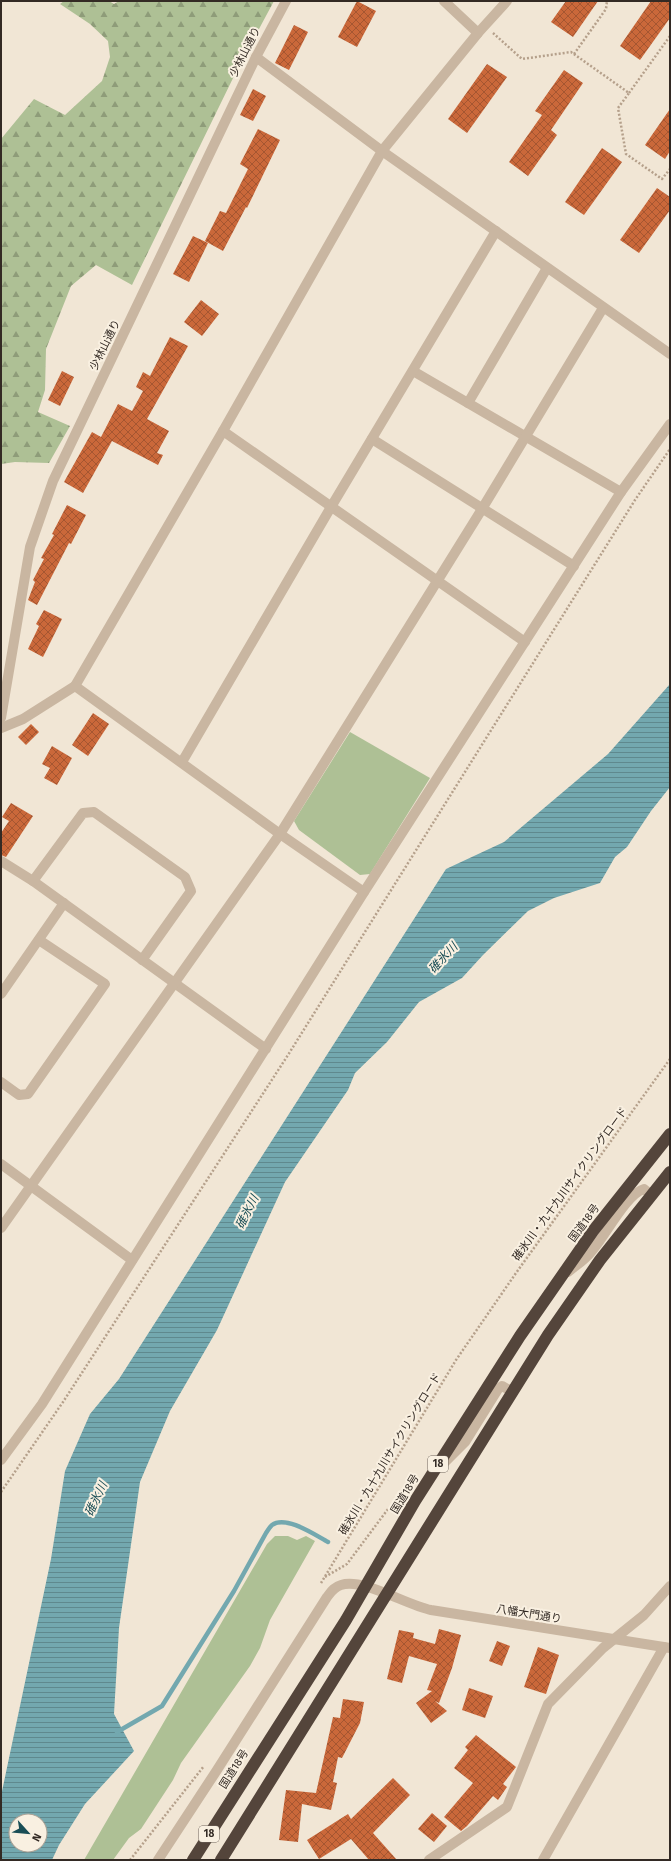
<svg xmlns="http://www.w3.org/2000/svg" width="671" height="1861" font-family="'Fira Sans','Noto Sans JP',sans-serif">
<style>
.green{fill:#aec095}
.forest{fill:url(#forest-firs)}
.water{fill:url(#water-rules);fill-rule:evenodd}
.lines{fill:none;stroke-linecap:round;stroke-linejoin:round}
.stream{stroke:#73a8af;stroke-width:4.5}
.building{fill:url(#building-cross-hatch)}
.path{stroke:#b5a08b;stroke-width:2.5;stroke-dasharray:2 2;stroke-linecap:butt}
.minor{stroke:#c9b6a1;stroke-width:10}
.highway{stroke:#54453b;stroke-width:12}
.labels{text-anchor:middle;dominant-baseline:central;stroke-width:4;stroke-linejoin:round;paint-order:stroke}
.shield{fill:#f9f0e1;stroke:#6e655d;stroke-width:1}
.shield-label{font-size:10px;font-weight:bold;fill:#332a24}
.street-label{font-size:11px;fill:#332a24;stroke:#f9f0e1}
.water-label{font-size:12px;font-style:italic;fill:#194d55;stroke:#f9f0e1}
</style>
<defs>
<pattern id="forest-firs" width="22" height="20" patternUnits="userSpaceOnUse"><rect width="22" height="20" fill="#aec095"/><path d="M5 1l3.5 6h-7zM16 11l3.5 6h-7z" fill="#8e9c79"/></pattern>
<pattern id="water-rules" width="6" height="5" patternUnits="userSpaceOnUse"><rect width="6" height="5" fill="#73a8af"/><path d="M0 2.5h6" fill="none" stroke="#5f898e"/></pattern>
<pattern id="building-cross-hatch" width="8" height="8" patternUnits="userSpaceOnUse"><rect width="8" height="8" fill="#ca683a"/><path d="M0 0l8 8M0 8l8-8" fill="none" stroke="#a55631"/></pattern>
</defs>
<rect width="100%" height="100%" fill="#f1e6d5"/>
<!-- green -->
<g class="green">
<polygon points="350,732 430,778 370,874 360,875 299,830 294,821"/>
<polygon points="275,1536 288,1536 297,1540 306,1536 315,1541 270,1620 260,1648 250,1666 181,1763 173,1780 141,1829 129,1838 113,1860 84,1860 267,1544"/>
</g>
<!-- forest -->
<polygon class="forest" points="64,1 109,1 114,4 119,1 274,1 236,72 132,285 96,265 71,286 46,349 45,390 38,412 70,426 49,463 15,462 1,464 1,139 34,99 65,115 102,81 110,57 108,41 90,24 60,4"/>
<!-- water -->
<path class="water" d="M670,684v103l-19,24 -24,36 -12,10 -15,26 -46,15 -26,13 -45,44 -21,23 -43,24 -32,40 -32,31 -7,17 -63,92 -68,148 -47,81 -30,71 -21,146 -5,86 20,37 -49,53 -26,41 -7,15h-51v-64l50,-237 14,-88 25,-57 29,-35 327,-510 58,-27 104,-88zM16,1821h24v24h-24z"/>
<g class="lines">
<!-- stream -->
<path class="stream" d="M117,1732l45,-26 72,-115 32,-58c2,-3 4,-6 6,-8 14,-10 43,10 56,17"/>
</g>
<!-- building -->
<g class="building">
<polygon points="357,1 376,11 357,47 338,37"/>
<polygon points="566,1 598,1 573,37 551,22"/>
<polygon points="651,1 670,1 670,18 640,60 620,46"/>
<polygon points="294,25 308,32 289,70 275,63"/>
<polygon points="487,64 507,77 467,133 448,119"/>
<polygon points="564,70 583,83 551,130 557,135 528,176 509,162 542,115 535,111"/>
<polygon points="253,89 266,96 253,121 240,115"/>
<polygon points="670,109 670,151 665,159 645,145"/>
<polygon points="258,129 280,140 247,208 246,207 223,251 205,241 220,211 226,213 248,169 240,164"/>
<polygon points="602,148 622,162 584,215 565,202"/>
<polygon points="657,188 670,197 670,210 639,253 620,240"/>
<polygon points="193,236 208,243 189,282 173,274"/>
<polygon points="201,300 219,314 202,336 184,322"/>
<polygon points="170,337 188,346 147,419 169,431 157,453 163,455 158,465 112,441 83,493 64,482 92,432 101,437 118,404 132,411 143,391 136,387 143,372 150,376"/>
<polygon points="62,371 74,377 60,406 48,400"/>
<polygon points="67,505 86,515 71,544 69,543 37,605 28,600 35,582 33,580 44,559 41,558 54,535 52,534"/>
<polygon points="44,610 62,619 43,657 28,649 39,626 36,624"/>
<polygon points="93,713 109,724 88,756 72,745"/>
<polygon points="31,724 39,732 26,745 18,737"/>
<polygon points="52,746 72,758 57,785 44,778 50,768 42,764"/>
<polygon points="11,803 33,816 6,857 1,855 1,833 9,821 2,817"/>
<polygon points="439,1629 461,1635 452,1668 439,1703 435,1701 447,1711 431,1723 416,1703 432,1691 427,1690 437,1664 409,1656 402,1683 387,1679 399,1630 414,1633 413,1638 435,1644"/>
<polygon points="497,1641 510,1646 502,1666 489,1661"/>
<polygon points="538,1647 559,1655 546,1694 524,1687"/>
<polygon points="469,1688 493,1696 485,1718 462,1710"/>
<polygon points="343,1699 364,1702 360,1723 342,1758 338,1757 333,1782 337,1783 331,1810 302,1804 298,1842 279,1840 286,1790 316,1793 333,1717 340,1718"/>
<polygon points="476,1735 516,1767 503,1784 507,1787 498,1800 493,1796 467,1826 461,1831 444,1817 473,1783 454,1768 468,1750 465,1747"/>
<polygon points="393,1778 410,1795 373,1833 397,1860 369,1860 351,1839 319,1859 307,1840 348,1814 351,1819"/>
<polygon points="432,1813 447,1826 434,1842 418,1829"/>
</g>
<g class="lines">
<!-- path -->
<g class="path">
<polyline points="493,33 522,59 571,52 629,93 618,108 626,154 662,179 670,169"/>
<polyline points="574,54 606,9 607,1"/>
<polyline points="629,93 670,36"/>
<polyline points="1,1492 63,1402 288,1055 635,500 670,449"/>
<polyline points="325,1577 347,1564 388,1509 397,1506"/>
<polyline points="321,1583 456,1360 516,1273 670,1059"/>
<polyline points="130,1860 204,1766"/>
</g>
<!-- minor -->
<g class="minor">
<polyline points="444,1 478,33"/>
<polyline points="256,57 382,151 670,354"/>
<polyline points="413,371 621,492"/>
<polyline points="468,403 547,268"/>
<polyline points="223,431 525,642"/>
<polyline points="372,439 574,566"/>
<polyline points="75,686 280,834 364,892"/>
<polyline points="1,718 30,547 53,481 256,57 286,1"/>
<polyline points="1,728 23,719 75,686 223,431 382,151 478,33 507,1"/>
<polyline points="182,762 331,507 496,231"/>
<polyline points="1,861 33,881 266,1049"/>
<polyline points="33,881 83,813 94,812 185,877 191,891 142,960"/>
<polyline points="1,994 64,903"/>
<polyline points="1,1082 19,1095 28,1094 105,984 39,940"/>
<polyline points="1,1164 132,1260"/>
<polyline points="1,1228 280,834 482,509 603,308"/>
<path d="M568,1272c7,-6 17,-12 23,-20 14,-15 35,-58 53,-63l7,6"/>
<polyline points="1,1460 42,1404 364,892 621,492 670,424"/>
<polyline points="441,1466 465,1442 498,1389 502,1386 513,1392"/>
<path d="M158,1860l59,-90 110,-173c4,-5 7,-10 14,-12 23,-7 65,20 90,25l239,38"/>
<polyline points="429,1860 507,1807 548,1704 603,1648 644,1615 670,1586"/>
<polyline points="543,1860 664,1647"/>
</g>
<!-- highway -->
<g class="highway">
<polyline points="193,1860 346,1620 415,1501 520,1336 593,1231 670,1134"/>
<polyline points="221,1860 548,1335 600,1260 670,1172"/>
</g>
</g>
<g class="labels">
<!-- shield labels -->
<g class="shield">
<rect x="428" y="1456" width="20" height="16" rx="3"/>
<rect x="199" y="1826" width="20" height="16" rx="3"/>
</g>
<g class="shield-label">
<text x="438" y="1464">18</text>
<text x="209" y="1834">18</text>
</g>
<!-- street labels -->
<g class="street-label">
<text transform="translate(245 52) rotate(-63)">少林山通り</text>
<text transform="translate(105 345) rotate(-64)">少林山通り</text>
<text transform="translate(570 1184) rotate(-54)">碓氷川・九十九川サイクリングロード</text>
<text transform="translate(584 1223) rotate(-54)">国道18号</text>
<text transform="translate(390 1454) rotate(-59)">碓氷川・九十九川サイクリングロード</text>
<text transform="translate(405 1494) rotate(-59)">国道18号</text>
<text transform="translate(529 1614) rotate(9)">八幡大門通り</text>
<text transform="translate(234 1769) rotate(-58)">国道18号</text>
</g>
<!-- water labels -->
<g class="water-label">
<text transform="translate(443 958) rotate(-47)">碓氷川</text>
<text transform="translate(247 1212) rotate(-63)">碓氷川</text>
<text transform="translate(96 1499) rotate(-65)">碓氷川</text>
</g>
</g>
<!-- border -->
<rect width="671" height="1861" fill="none" stroke="#332a24" stroke-width="4"/>
<!-- north arrow -->
<g transform="translate(28 1833) rotate(117)"><circle r="19" fill="#f9f0e1" stroke="#aaa195"/>
<path d="M0-3L7 15L0 10L-7 15Z" fill="#194d55"/>
<text y="-6" font-size="11" font-weight="bold" text-anchor="middle" fill="#332a24">N</text>
</g>
</svg>
